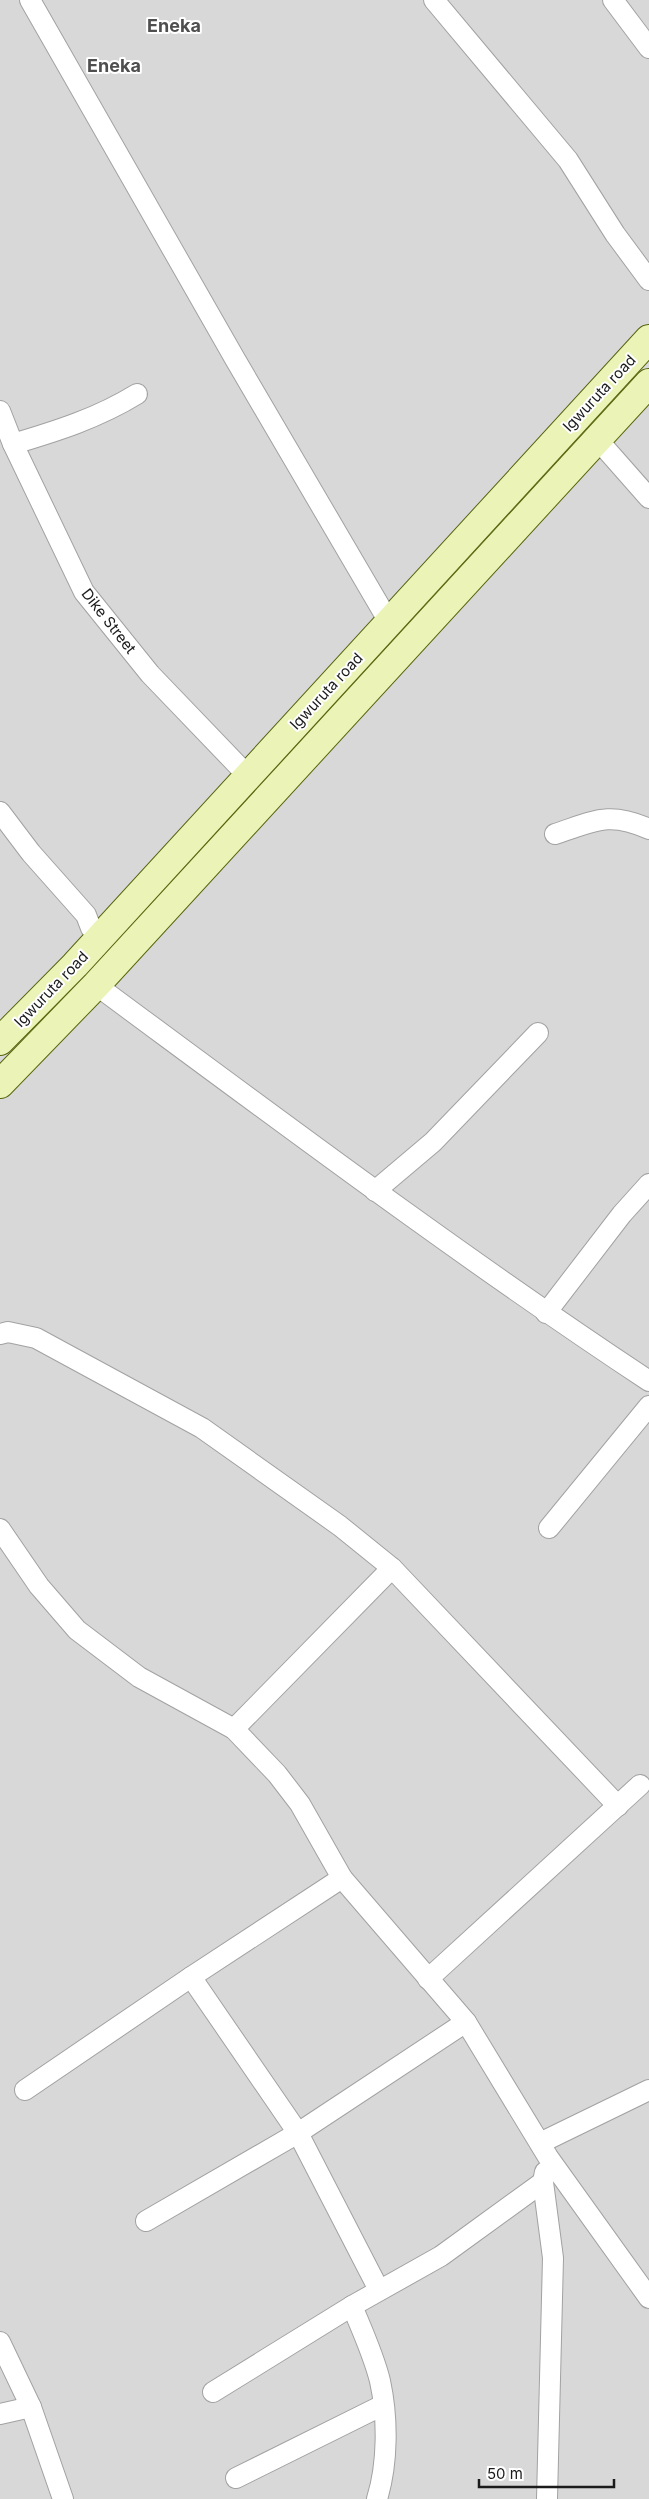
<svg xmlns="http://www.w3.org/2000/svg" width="649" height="2499" font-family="Inter,sans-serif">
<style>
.residential{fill:#d9d8d8}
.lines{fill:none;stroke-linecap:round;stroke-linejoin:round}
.minor-casing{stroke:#a2a2a2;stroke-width:22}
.secondary-casing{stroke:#57660d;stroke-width:30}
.minor{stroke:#fff;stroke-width:20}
.secondary{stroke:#ecf3b7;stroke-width:28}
.labels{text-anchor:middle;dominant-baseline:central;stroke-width:4;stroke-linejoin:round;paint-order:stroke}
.street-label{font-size:15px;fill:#1b1b1b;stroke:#fff}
.quarter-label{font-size:18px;font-weight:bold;fill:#4e4e4e;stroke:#fff}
</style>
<rect width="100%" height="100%" fill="#ebe9e1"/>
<!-- residential -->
<rect class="residential" x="0" y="0" width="649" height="2499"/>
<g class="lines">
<!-- minor casing -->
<g class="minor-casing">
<g id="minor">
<polyline points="30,0 235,359 389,622"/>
<polyline points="434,0 568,160 615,234 649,280"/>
<polyline points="613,0 649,48"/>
<polyline points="0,411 13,444 84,592 150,674 248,776"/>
<polyline points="597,439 649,498"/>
<path d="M13,444c44,-13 85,-26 124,-50"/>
<polyline points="0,812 31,853 86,915 91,928 100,937"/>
<path d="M555,834c40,-13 54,-23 94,-5"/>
<path d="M96,985c183,135 364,271 553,396"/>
<polyline points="375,1191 433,1142 538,1033"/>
<polyline points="546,1313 622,1214 649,1184"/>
<polyline points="0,1334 8,1332 36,1338 202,1428 340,1526 392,1568 618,1806"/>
<polyline points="549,1528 649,1406"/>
<polyline points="0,1529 39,1586 77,1630 139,1677 234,1729 277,1774 300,1804 342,1878 466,2022 548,2157 649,2298"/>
<polyline points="234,1729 392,1568"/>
<polyline points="191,1977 298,2133 379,2290"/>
<polyline points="428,1979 640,1785"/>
<polyline points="25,2090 191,1977 342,1878"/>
<polyline points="540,2143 649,2090"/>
<polyline points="545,2172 543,2182 553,2258 547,2499"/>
<polyline points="146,2221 298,2133 466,2022"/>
<path d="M352,2306c10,24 22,50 28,75 8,37 8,82 -3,118"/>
<polyline points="0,2342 31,2407 63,2499"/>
<polyline points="213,2392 352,2306 441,2256 543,2182"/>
<polyline points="0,2414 31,2407"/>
<polyline points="236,2478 383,2405"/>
</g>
</g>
<!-- secondary casing -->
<g class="secondary-casing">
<g id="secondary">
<polyline points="0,1041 75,965 649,339"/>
<polyline points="0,1084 96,985 649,383"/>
</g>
</g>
<!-- minor -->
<use href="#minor" class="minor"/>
<!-- secondary -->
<use href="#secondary" class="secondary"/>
</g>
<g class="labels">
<!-- street labels -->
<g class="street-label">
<text transform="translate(599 393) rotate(-47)">Igwuruta road</text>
<text transform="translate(109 621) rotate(52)">Dike Street</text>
<text transform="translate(326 691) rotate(-47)">Igwuruta road</text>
<text transform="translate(51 989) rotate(-46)">Igwuruta road</text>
</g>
<!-- quarter labels -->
<g class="quarter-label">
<text x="174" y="25">Eneka</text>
<text x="114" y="65">Eneka</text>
</g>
</g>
<!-- scale -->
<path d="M479 2479v8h135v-8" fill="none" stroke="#1b1b1b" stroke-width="2.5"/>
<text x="487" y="2479" font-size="15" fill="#1b1b1b" stroke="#ffffff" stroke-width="4" paint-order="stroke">50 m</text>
</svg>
